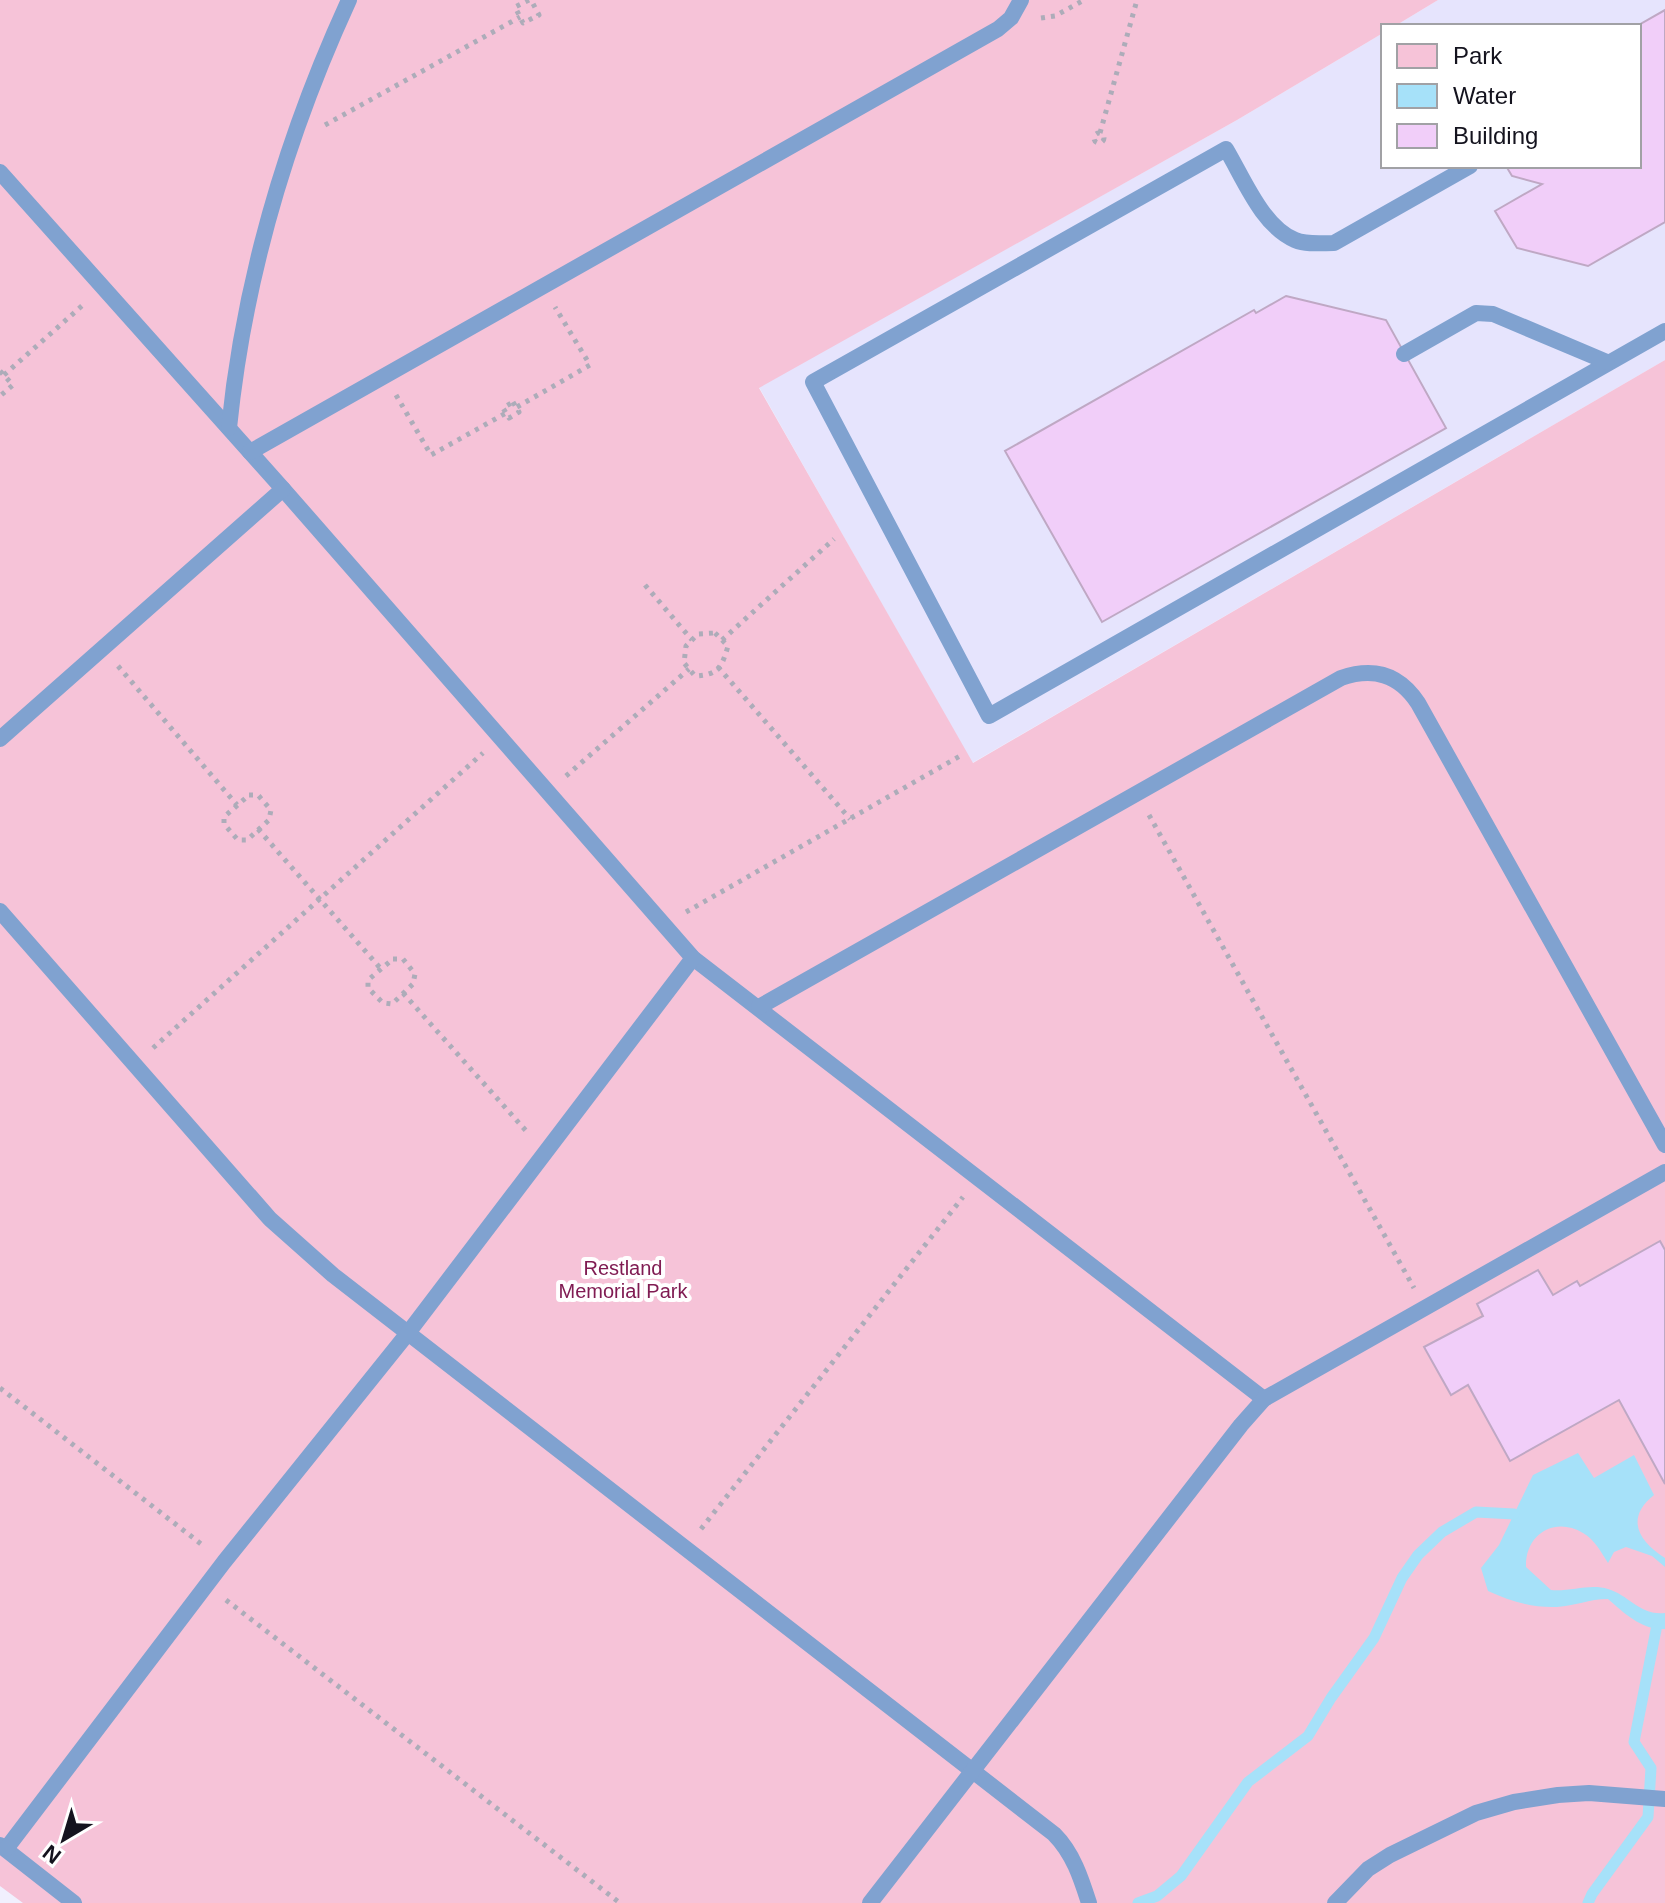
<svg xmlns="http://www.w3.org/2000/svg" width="1665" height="1903" font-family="Arial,sans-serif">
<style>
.built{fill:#e6e4fd}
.green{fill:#f6c3d8}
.water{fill:#a6e1f9}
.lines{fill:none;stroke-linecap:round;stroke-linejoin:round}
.stream{stroke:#a6e1f9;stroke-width:11}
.building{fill:#f1cef9;stroke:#bfa8c4;stroke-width:2}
.path{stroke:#adacb9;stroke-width:5;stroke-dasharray:4 6;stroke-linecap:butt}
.lane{stroke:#80a2d0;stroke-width:16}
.labels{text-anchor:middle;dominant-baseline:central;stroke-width:8;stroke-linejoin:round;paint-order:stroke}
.park-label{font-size:20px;fill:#801c53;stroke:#fff}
</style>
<rect width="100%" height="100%" fill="#f1f0fe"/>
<!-- built -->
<polygon class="built" points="1438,0 1665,0 1665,360 972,763 759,387 1237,120 1383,33 1383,166 1639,166 1639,26 1395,26"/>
<!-- green -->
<polygon class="green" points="0,0 1438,0 1395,26 1383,26 1383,33 1237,120 759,388 973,763 1665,360 1665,1903 23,1903 0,1886"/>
<!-- water -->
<path class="water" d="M1578,1453l16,25 40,-23 20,40c-29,23 -16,46 11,63v9l-13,-11 -26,-9 -12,5 -6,11c-7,-11 -13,-23 -25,-30 -28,-17 -58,1 -57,34l25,23c19,2 39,-7 57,-1 21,6 32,27 57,24v16c-22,2 -41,-16 -57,-30 -19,0 -33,7 -51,8 -25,1 -47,-6 -69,-16l-7,-23 18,-23 34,-70z"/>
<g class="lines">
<!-- stream -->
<g class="stream">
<polyline points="1138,1903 1157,1896 1181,1876 1248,1782 1308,1736 1331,1698 1374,1638 1402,1578 1418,1555 1442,1532 1476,1512 1514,1514"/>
<polyline points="1588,1903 1592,1894 1648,1817 1651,1768 1634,1742 1656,1630"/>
</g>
</g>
<!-- building -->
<g class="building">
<polygon points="1665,10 1665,222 1588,266 1517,248 1495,211 1542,184 1512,176 1506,166 1639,166 1639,26 1637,26"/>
<polygon points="1286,296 1386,320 1446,428 1102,622 1005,451 1254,310 1256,313"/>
<polygon points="1660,1241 1665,1250 1665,1484 1619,1400 1510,1461 1468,1385 1451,1395 1424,1347 1483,1316 1477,1304 1538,1270 1553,1295 1577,1281 1580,1286"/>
</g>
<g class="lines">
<!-- path -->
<g class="path">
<polyline points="529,0 515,7 523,23 539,15 531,0"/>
<polyline points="1041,18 1055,16 1084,0"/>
<polyline points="325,125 520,17"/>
<circle cx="1099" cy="138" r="5"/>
<polyline points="1100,133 1137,0"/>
<polyline points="0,371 13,385 0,396"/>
<polyline points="4,375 84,304"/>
<polyline points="396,395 431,455 506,413"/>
<polygon points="513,402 519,412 509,418 503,408"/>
<polyline points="517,407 590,365 555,307"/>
<polyline points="645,585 692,640"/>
<path d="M715,633l13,13c-6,21 -10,29 -33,30l-11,-13 2,-17 12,-12z"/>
<polyline points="722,640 834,539"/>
<polyline points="118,666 237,805"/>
<polyline points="718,667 850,819"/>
<polyline points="566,776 689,669"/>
<polygon points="249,795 258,795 271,810 269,820 247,840 238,840 224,824 224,817"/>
<polyline points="1149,815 1414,1288"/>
<polyline points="258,829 381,969"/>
<polyline points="686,912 960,756"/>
<polygon points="393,959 403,959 415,974 413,984 392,1004 383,1003 368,988 368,980"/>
<polyline points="403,993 528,1133"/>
<polyline points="153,1048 483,753"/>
<polyline points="0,1388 205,1547"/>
<polyline points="701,1529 963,1197"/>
<polyline points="226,1600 620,1903"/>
</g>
<!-- lane -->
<g class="lane">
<path d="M1470,166l-136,77c-12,0 -27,2 -39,-3 -33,-14 -51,-61 -69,-91l-413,233 176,334 676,-385"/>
<polyline points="0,172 283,489 693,958 1264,1399"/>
<polyline points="1404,354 1476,313 1493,314 1607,362"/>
<path d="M229,428c15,-148 58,-293 120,-428"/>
<polyline points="250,452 998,29 1011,18 1021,0"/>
<polyline points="0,739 283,489"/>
<path d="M0,911l270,308 63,56 721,559c19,19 27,44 35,69"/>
<path d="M759,1007l582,-329c32,-11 58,-4 77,25l247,442"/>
<polyline points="0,1845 74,1903"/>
<polyline points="6,1849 224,1562 408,1333 693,958"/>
<polyline points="870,1903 1241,1425 1264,1399 1665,1172"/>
<polyline points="1335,1903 1368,1869 1390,1855 1476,1813 1514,1802 1558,1795 1589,1793 1665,1799"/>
</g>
</g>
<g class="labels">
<!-- park labels -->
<g class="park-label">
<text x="623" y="1268">Restland<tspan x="623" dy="23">Memorial Park</tspan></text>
</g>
</g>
<!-- legend -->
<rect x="1381" y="24" width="260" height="144" fill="#ffffff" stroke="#a1a1a5" stroke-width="2"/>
<rect x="1397" y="44" width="40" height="24" fill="#f6c3d8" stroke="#a1a1a5" stroke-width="2"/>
<text x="1453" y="64" font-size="24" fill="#14131e">Park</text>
<rect x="1397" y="84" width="40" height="24" fill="#a6e1f9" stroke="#a1a1a5" stroke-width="2"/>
<text x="1453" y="104" font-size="24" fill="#14131e">Water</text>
<rect x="1397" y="124" width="40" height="24" fill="#f1cef9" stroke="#a1a1a5" stroke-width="2"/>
<text x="1453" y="144" font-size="24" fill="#14131e">Building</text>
<!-- north arrow -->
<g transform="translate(64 1839) rotate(218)" stroke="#ffffff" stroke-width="6" paint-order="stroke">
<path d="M0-6L14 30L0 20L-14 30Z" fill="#14131e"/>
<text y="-12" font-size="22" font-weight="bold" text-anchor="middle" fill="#14131e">N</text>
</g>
</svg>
